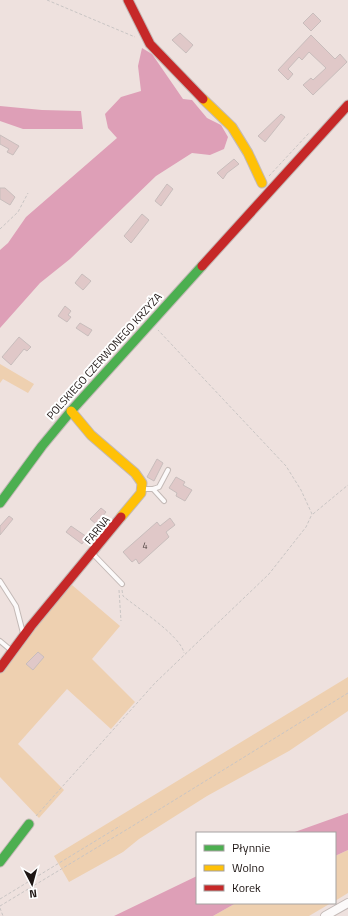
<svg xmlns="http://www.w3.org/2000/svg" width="348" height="916" font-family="'Titillium Web',sans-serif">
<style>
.green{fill:#eed0b0}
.water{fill:#de9fb7}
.building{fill:#e0c8c8;stroke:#c8bdbc}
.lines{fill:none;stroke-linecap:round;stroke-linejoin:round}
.lane-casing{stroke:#c3b9b6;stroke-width:6}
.street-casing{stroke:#c3b9b6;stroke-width:10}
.fast-casing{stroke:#c3b9b6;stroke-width:11}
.slow-casing{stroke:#c3b9b6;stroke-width:11}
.jam-casing{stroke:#c3b9b6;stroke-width:11}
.path{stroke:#c9c5c4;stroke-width:1;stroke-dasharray:3 2;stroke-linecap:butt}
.lane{stroke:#fcfafa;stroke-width:4}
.street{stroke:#fcfafa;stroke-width:8}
.fast{stroke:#4caf50;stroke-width:9}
.slow{stroke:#ffc107;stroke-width:9}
.jam{stroke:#c62828;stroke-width:9}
.labels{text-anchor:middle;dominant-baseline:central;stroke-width:4;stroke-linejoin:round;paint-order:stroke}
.number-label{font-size:9px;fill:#504442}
.street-label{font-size:11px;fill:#1e1614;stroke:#fff}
</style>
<rect width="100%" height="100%" fill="#eee1de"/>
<!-- green -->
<g class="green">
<polygon points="0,364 34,384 28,393 3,379 0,383"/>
<polygon points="72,585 120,626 92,659 135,702 111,729 67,689 18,744 64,790 39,818 0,777 0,660"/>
<polygon points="348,677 348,711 289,751 207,796 139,839 123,852 69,882 54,856"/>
<polygon points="348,850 348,893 335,901 335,856"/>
<polygon points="236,903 331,903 309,916 213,916"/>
</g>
<!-- water -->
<g class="water">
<polygon points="142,48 152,54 183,99 192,100 207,118 221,125 228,137 224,149 210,155 192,153 156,176 70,259 40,283 0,328 0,250 8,243 26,217 117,138 108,128 105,114 121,97 141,91 138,66"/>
<polygon points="0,106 42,110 81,111 83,129 23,129 0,121"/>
<polygon points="348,813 348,850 335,856 335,833 292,833"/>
<polygon points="197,876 197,903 236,903 213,916 114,916"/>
</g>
<!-- building -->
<g class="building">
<polygon points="313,13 321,21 311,31 303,23"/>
<polygon points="180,33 193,45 186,53 172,40"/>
<polygon points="311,35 335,59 340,54 347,62 313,95 303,85 311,78 313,80 326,68 309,52 302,60 299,57 288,69 293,74 288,80 278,70"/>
<polygon points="281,114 285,117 265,142 258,136"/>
<polygon points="0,135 19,146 13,155 7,152 9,149 0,144"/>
<polygon points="234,159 239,164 227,173 223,179 217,173"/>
<polygon points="167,184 173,189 161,206 155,201"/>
<polygon points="0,188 5,188 15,197 10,205 0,199"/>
<polygon points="142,214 149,220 131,243 124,236"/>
<polygon points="82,274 91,281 83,290 75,283"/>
<polygon points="65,306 71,311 68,315 71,317 67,322 58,316"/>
<polygon points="80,323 92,330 88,336 76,328"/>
<polygon points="19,337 31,347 27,351 24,349 11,365 2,357"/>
<polygon points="157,459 163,463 154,481 147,477"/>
<polygon points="176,477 185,482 183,485 192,490 185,501 176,496 177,493 169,488"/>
<polygon points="101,508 106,512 96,524 90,519"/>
<polygon points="9,516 13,519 0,535 0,526"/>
<polygon points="170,518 175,525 166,532 169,537 139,564 136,559 132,562 123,552 157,522 160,526"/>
<polygon points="71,526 87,537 82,544 66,532"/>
<polygon points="38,652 44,657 33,670 26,664"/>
</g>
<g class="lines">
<!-- lane casing -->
<g class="lane-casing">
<g id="lane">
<polyline points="143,489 153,489 159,487 168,470"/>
<polyline points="153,489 164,501"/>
<polyline points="93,554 122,584"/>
<polyline points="0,581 16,606 23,633"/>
<polyline points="0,641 12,651"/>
</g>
</g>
<!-- street casing -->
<g class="street-casing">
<polyline id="street" points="325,916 348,903"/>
</g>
<!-- fast casing -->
<g class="fast-casing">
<g id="fast">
<polyline points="0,503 42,446 71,411 202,266"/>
<polyline points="0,862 29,824"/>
</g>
</g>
<!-- slow casing -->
<g class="slow-casing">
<g id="slow">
<polyline points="203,99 232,127 248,153 262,183"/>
<polyline points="71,411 91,435 135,473 142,483 141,493 121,517"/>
</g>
</g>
<!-- jam casing -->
<g class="jam-casing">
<g id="jam">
<polyline points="128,0 150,44 203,99"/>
<polyline points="202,266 348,105"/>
<polyline points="0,668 31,626 121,517"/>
</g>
</g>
<!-- path -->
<g class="path">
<polyline points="47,0 135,37"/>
<polyline points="269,176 309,133"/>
<polyline points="0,229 18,212 28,193"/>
<polyline points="313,514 348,485"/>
<polyline points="119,590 121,621"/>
<path d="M122,590l1,6c13,11 58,40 61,57"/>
<polyline points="36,816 155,683 269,574 306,527 312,514 301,490 286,466 158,330"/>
<polyline points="0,899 120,826"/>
<polyline points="0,906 126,830 348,693"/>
<polyline points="0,908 3,916"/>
</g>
<!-- lane -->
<use href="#lane" class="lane"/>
<!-- street -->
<use href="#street" class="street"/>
<!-- fast -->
<use href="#fast" class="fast"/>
<!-- slow -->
<use href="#slow" class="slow"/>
<!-- jam -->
<use href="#jam" class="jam"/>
</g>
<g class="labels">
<!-- number labels -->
<g class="number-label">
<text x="145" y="545">4</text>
</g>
<!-- street labels -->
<g class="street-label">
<text transform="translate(104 356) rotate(-48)">POLSKIEGO CZERWONEGO KRZYŻA</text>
<text transform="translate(97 530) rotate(-50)">FARNA</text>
</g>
</g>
<!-- legend -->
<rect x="196" y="832" width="140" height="72" fill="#ffffff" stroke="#a5a2a1"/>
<rect x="204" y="845" width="20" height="6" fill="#4caf50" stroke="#a5a2a1"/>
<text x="232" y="852" font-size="12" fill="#1e1614">Płynnie</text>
<rect x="204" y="865" width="20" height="6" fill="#ffc107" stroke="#a5a2a1"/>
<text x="232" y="872" font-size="12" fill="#1e1614">Wolno</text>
<rect x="204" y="885" width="20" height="6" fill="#c62828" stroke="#a5a2a1"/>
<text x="232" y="892" font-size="12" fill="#1e1614">Korek</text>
<!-- north arrow -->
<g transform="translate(32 884) rotate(174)" stroke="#ffffff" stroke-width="3" paint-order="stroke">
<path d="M0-3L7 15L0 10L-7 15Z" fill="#1e1614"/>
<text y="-6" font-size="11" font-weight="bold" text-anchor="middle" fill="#1e1614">N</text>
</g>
</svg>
